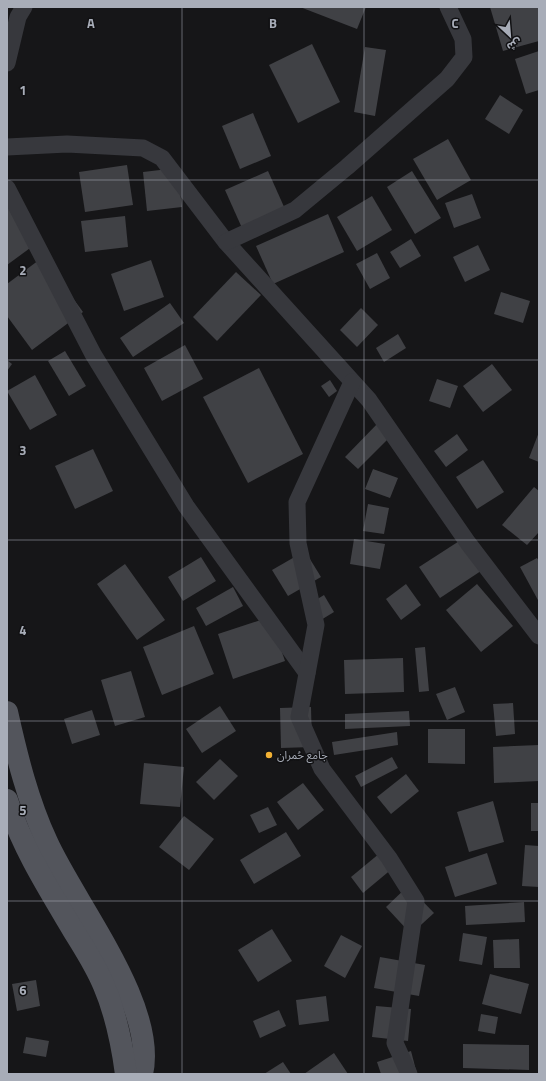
<svg xmlns="http://www.w3.org/2000/svg" width="546" height="1081" font-family="'Titillium Web','Noto Sans Arabic',sans-serif">
<style>
.building{fill:#404145}
.lines{fill:none;stroke-linecap:round;stroke-linejoin:round}
.minor{stroke:#37383d;stroke-width:17}
.major{stroke:#53555c;stroke-width:22}
.grid{fill:none;stroke:#a8adb8;stroke-width:1;stroke-opacity:0.55}
.poi-dot{fill:#f2b134;stroke:#111113;stroke-width:1.5}
.labels{text-anchor:middle;dominant-baseline:central;stroke-width:3;stroke-linejoin:round;paint-order:stroke}
.poi-label{font-size:11px;fill:#a8adb8;stroke:#111113;text-anchor:start}
.grid-label{font-size:13px;text-anchor:middle;font-weight:bold;fill:#a8adb8;stroke:#111113;stroke-width:3;stroke-linejoin:round;paint-order:stroke}
</style>
<rect width="100%" height="100%" fill="#161618"/>
<!-- building -->
<g class="building">
<polygon points="300,7 366,7 357,29"/>
<polygon points="490,7 539,7 539,41 503,51"/>
<polygon points="312,44 340,102 298,123 269,65"/>
<polygon points="365,47 386,50 375,116 354,112"/>
<polygon points="539,51 539,90 526,94 515,59"/>
<polygon points="500,95 523,110 509,134 485,119"/>
<polygon points="253,113 271,156 240,169 222,126"/>
<polygon points="448,139 471,180 437,200 413,159"/>
<polygon points="127,165 133,205 85,212 79,172"/>
<polygon points="177,168 182,207 147,211 143,172"/>
<polygon points="268,171 285,209 242,228 225,190"/>
<polygon points="412,171 441,218 415,234 387,187"/>
<polygon points="472,194 481,218 454,228 445,203"/>
<polygon points="7,195 41,240 7,265"/>
<polygon points="372,196 392,230 357,251 337,217"/>
<polygon points="328,214 344,252 273,284 256,246"/>
<polygon points="125,216 128,247 85,252 81,221"/>
<polygon points="411,239 421,256 400,268 390,252"/>
<polygon points="478,245 490,270 465,282 453,257"/>
<polygon points="377,253 390,278 370,289 356,264"/>
<polygon points="43,257 83,312 32,350 7,316 7,284"/>
<polygon points="151,260 164,297 124,311 111,274"/>
<polygon points="236,272 261,295 217,341 193,317"/>
<polygon points="501,292 530,301 523,323 494,314"/>
<polygon points="170,303 184,323 133,357 120,338"/>
<polygon points="361,308 378,325 357,347 340,330"/>
<polygon points="398,334 406,348 384,362 376,348"/>
<polygon points="185,345 203,379 162,401 144,368"/>
<polygon points="65,351 86,386 69,396 48,361"/>
<polygon points="7,360 12,364 7,371"/>
<polygon points="492,364 512,390 483,412 463,386"/>
<polygon points="259,368 303,454 248,483 203,397"/>
<polygon points="35,375 57,415 30,430 7,391"/>
<polygon points="437,379 458,386 450,408 429,401"/>
<polygon points="330,380 337,391 329,397 321,386"/>
<polygon points="380,421 393,434 358,469 345,457"/>
<polygon points="539,432 539,462 529,458"/>
<polygon points="457,434 468,450 446,467 434,451"/>
<polygon points="93,449 113,491 75,509 55,466"/>
<polygon points="483,460 504,492 477,509 456,477"/>
<polygon points="373,469 398,478 390,498 365,489"/>
<polygon points="534,487 539,491 539,532 527,545 502,525"/>
<polygon points="368,504 389,508 384,534 363,531"/>
<polygon points="467,536 487,567 440,598 419,567"/>
<polygon points="354,539 385,544 380,569 350,564"/>
<polygon points="305,551 321,577 288,596 272,570"/>
<polygon points="201,557 216,581 183,601 168,577"/>
<polygon points="537,558 539,561 539,602 520,567"/>
<polygon points="125,564 165,620 137,640 97,584"/>
<polygon points="406,584 421,605 401,620 386,599"/>
<polygon points="477,584 513,626 481,652 446,610"/>
<polygon points="233,587 243,606 206,626 196,608"/>
<polygon points="324,595 334,612 316,623 306,606"/>
<polygon points="270,617 285,661 233,679 218,634"/>
<polygon points="194,626 214,674 162,695 143,647"/>
<polygon points="425,647 429,691 419,692 415,648"/>
<polygon points="403,658 404,692 345,694 344,660"/>
<polygon points="131,671 145,717 115,726 101,680"/>
<polygon points="455,687 465,712 447,720 436,694"/>
<polygon points="513,703 515,734 496,736 493,704"/>
<polygon points="220,706 236,731 202,753 186,729"/>
<polygon points="311,707 312,747 281,748 280,708"/>
<polygon points="92,710 100,735 72,744 64,719"/>
<polygon points="409,711 410,726 345,729 345,714"/>
<polygon points="428,729 465,729 465,764 428,763"/>
<polygon points="397,732 398,745 334,755 332,742"/>
<polygon points="539,745 539,781 494,783 493,747"/>
<polygon points="392,757 398,768 361,787 355,776"/>
<polygon points="220,759 238,776 214,800 196,782"/>
<polygon points="144,763 184,767 180,807 140,804"/>
<polygon points="406,774 419,791 391,814 377,797"/>
<polygon points="303,783 324,810 298,830 277,802"/>
<polygon points="493,801 504,842 469,852 457,812"/>
<rect x="531" y="803" width="8" height="28"/>
<polygon points="268,807 277,825 259,833 250,815"/>
<polygon points="184,816 214,839 189,870 159,847"/>
<polygon points="286,832 301,856 254,884 240,860"/>
<polygon points="525,845 539,846 539,887 522,886"/>
<polygon points="380,853 393,868 363,893 351,877"/>
<polygon points="487,853 497,884 455,897 445,867"/>
<polygon points="408,886 434,913 411,934 386,907"/>
<polygon points="524,902 525,922 466,925 465,906"/>
<polygon points="272,929 292,961 258,982 238,950"/>
<polygon points="463,933 487,937 482,965 459,961"/>
<polygon points="341,935 362,946 345,978 324,966"/>
<polygon points="519,939 520,968 494,968 493,940"/>
<polygon points="380,957 425,965 419,996 374,988"/>
<polygon points="490,974 529,984 521,1014 482,1004"/>
<polygon points="36,980 40,1006 17,1011 12,984"/>
<polygon points="326,996 329,1021 299,1025 296,1000"/>
<polygon points="376,1006 411,1009 408,1041 372,1037"/>
<polygon points="279,1010 286,1026 260,1038 253,1021"/>
<polygon points="481,1014 498,1017 495,1034 478,1031"/>
<polygon points="26,1037 49,1041 46,1057 23,1053"/>
<polygon points="463,1044 529,1045 529,1070 463,1068"/>
<polygon points="411,1051 417,1074 381,1074 377,1062"/>
<polygon points="334,1053 348,1074 304,1074"/>
<polygon points="283,1062 291,1074 264,1074"/>
</g>
<g class="lines">
<!-- minor -->
<g class="minor">
<polyline points="7,63 18,17 24,7"/>
<polyline points="7,147 67,144 143,148 162,158 226,242 369,400 468,543 539,636"/>
<polyline points="7,188 93,354 186,506 307,673"/>
<polyline points="226,242 295,210 347,167 447,79 464,57 463,39 448,7"/>
<polyline points="352,382 297,502 298,543 316,625 299,717 322,769 389,858 416,901 395,1043 409,1074"/>
</g>
<!-- major -->
<g class="major">
<path d="M7,712c10,45 21,89 40,130 28,62 111,164 95,232"/>
<path d="M7,800c15,47 41,88 66,130 11,18 23,36 31,56 12,28 18,58 22,88"/>
</g>
</g>
<!-- grid -->
<path class="grid" d="M182,7v1067M364,7v1067M7,180h532M7,360h532M7,540h532M7,721h532M7,901h532"/>
<!-- markers -->
<circle class="poi-dot" cx="269" cy="755" r="4"/>
<g class="labels">
<!-- poi labels -->
<g class="poi-label">
<text x="277" y="755">جامع حُمران</text>
</g>
</g>
<g class="grid-label">
<text x="91" y="28">A</text>
<text x="273" y="28">B</text>
<text x="455" y="28">C</text>
<text x="23" y="95">1</text>
<text x="23" y="275">2</text>
<text x="23" y="455">3</text>
<text x="23" y="635">4</text>
<text x="23" y="815">5</text>
<text x="23" y="995">6</text>
</g>
<!-- border -->
<rect width="546" height="1081" fill="none" stroke="#a8adb8" stroke-width="16"/>
<!-- north arrow -->
<g transform="translate(510 36) rotate(154)" stroke="#111113" stroke-width="3" paint-order="stroke">
<path d="M0-3L7 15L0 10L-7 15Z" fill="#a8adb8"/>
<text y="-6" font-size="11" font-weight="bold" text-anchor="middle" fill="#a8adb8">ش</text>
</g>
</svg>
